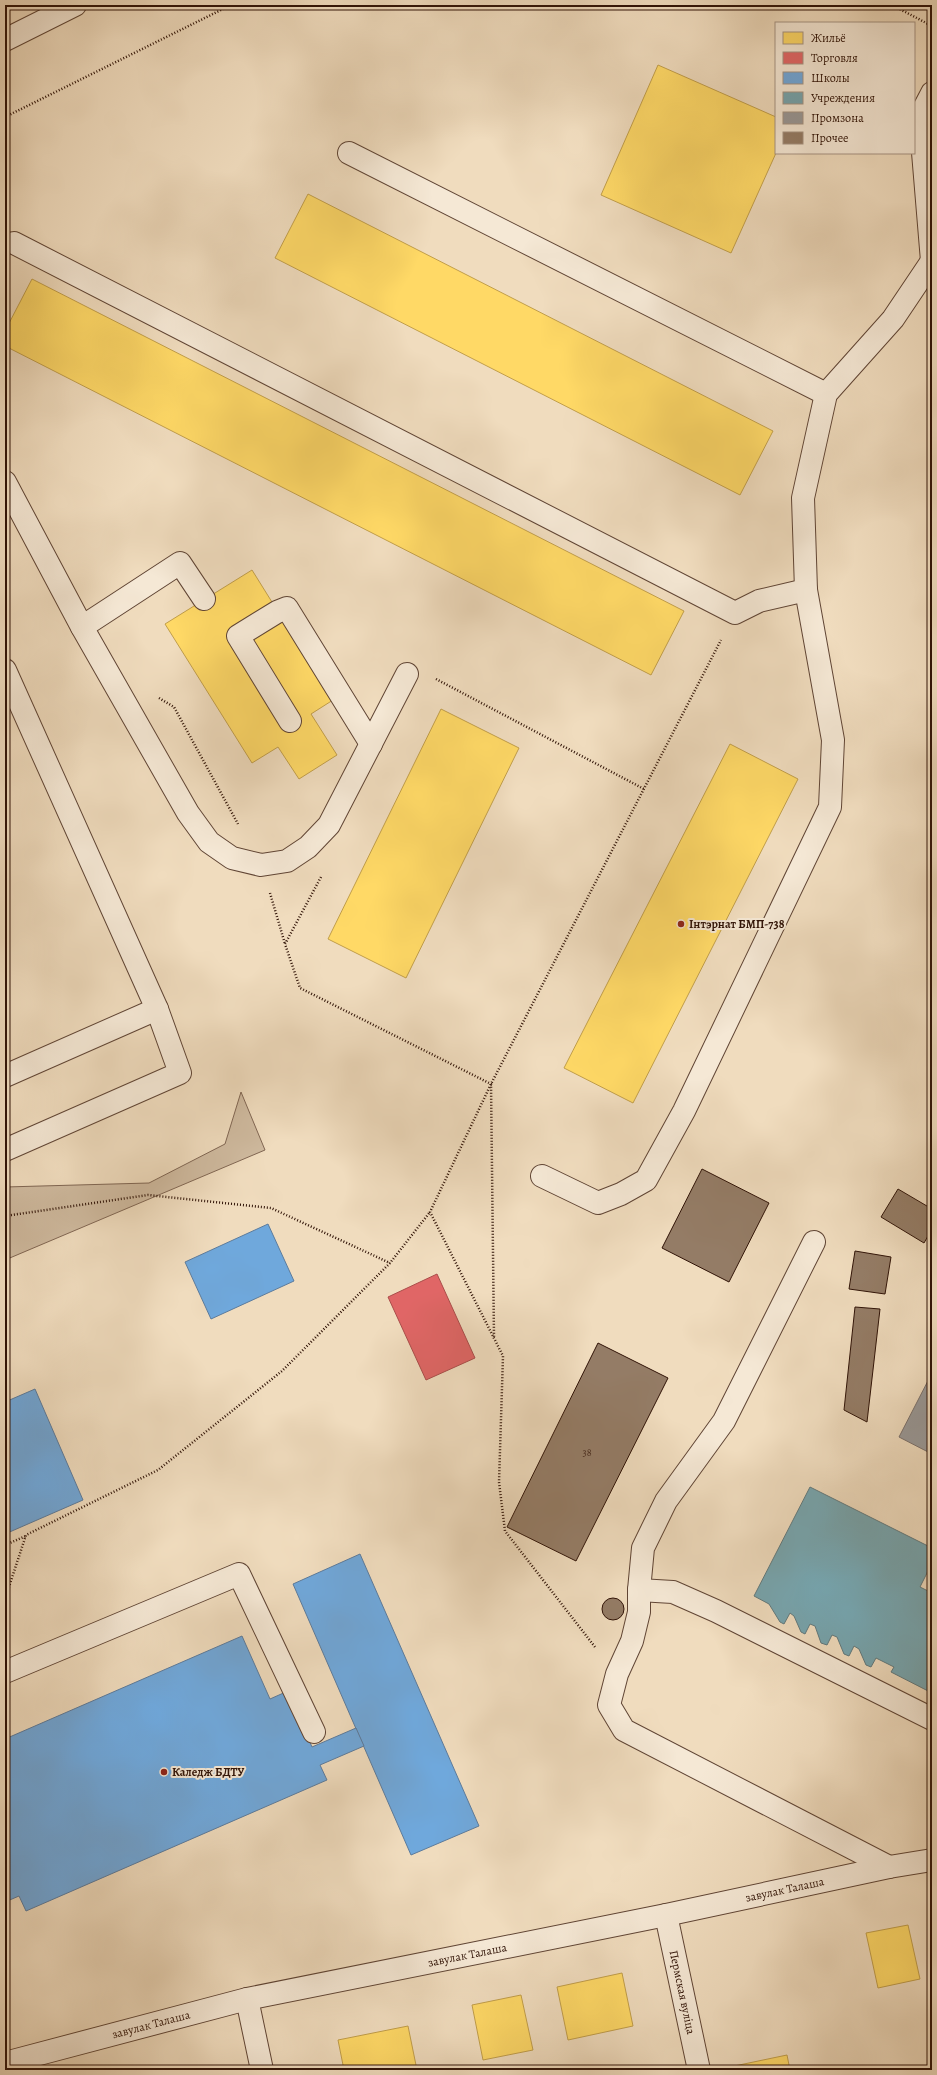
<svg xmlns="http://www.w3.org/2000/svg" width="937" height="2075" font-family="Alegreya,serif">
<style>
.green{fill:#cfba9f;stroke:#806653}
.homes{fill:#ffd966;stroke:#c19e4a}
.shops{fill:#e06666;stroke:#ab4d4a}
.schools{fill:#6fa8dc;stroke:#5c7b9c}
.public{fill:#76a5af;stroke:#61797d}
.industry{fill:#999;stroke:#7a716d}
.building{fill:#947c66;stroke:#301307}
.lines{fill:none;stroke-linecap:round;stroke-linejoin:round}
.minor-casing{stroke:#604535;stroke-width:24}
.path{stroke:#301307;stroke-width:2.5;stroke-dasharray:1 2;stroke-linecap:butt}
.minor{stroke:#f5e8d5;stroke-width:22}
.poi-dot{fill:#8f2418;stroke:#f5e8d5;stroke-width:1.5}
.labels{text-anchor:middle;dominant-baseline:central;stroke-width:4;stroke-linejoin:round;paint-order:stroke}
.number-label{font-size:10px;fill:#492d1f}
.poi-label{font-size:12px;font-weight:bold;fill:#301307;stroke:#f5e8d5;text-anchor:start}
.street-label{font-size:12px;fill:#301307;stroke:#f5e8d5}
</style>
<rect width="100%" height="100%" fill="#f0dcbe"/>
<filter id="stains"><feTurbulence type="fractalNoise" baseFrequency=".005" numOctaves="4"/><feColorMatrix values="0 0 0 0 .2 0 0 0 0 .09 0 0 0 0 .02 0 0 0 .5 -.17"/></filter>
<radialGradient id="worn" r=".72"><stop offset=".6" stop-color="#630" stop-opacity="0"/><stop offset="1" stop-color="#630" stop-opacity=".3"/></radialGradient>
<!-- green -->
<polygon class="green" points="241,1092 265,1150 5,1260 5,1187 149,1183 225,1144"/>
<!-- homes -->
<g class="homes">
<polygon points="658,65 776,117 776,153 731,253 601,195"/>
<polygon points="308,194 773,431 740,495 275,258"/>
<polygon points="32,279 684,611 651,675 5,346 5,331"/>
<polygon points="252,570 333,700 311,714 337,755 299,779 278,747 252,763 165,624"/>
<polygon points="441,709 519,748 406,978 328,939"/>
<polygon points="730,744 798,779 633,1103 564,1068"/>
<polygon points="908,1925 920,1979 878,1988 866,1933"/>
<polygon points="622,1973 633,2026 568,2040 557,1987"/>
<polygon points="521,1995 533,2050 483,2060 472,2005"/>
<polygon points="408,2026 417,2070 344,2070 338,2040"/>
<polygon points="787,2055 790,2070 720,2070 720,2069"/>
</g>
<!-- shops -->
<polygon class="shops" points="437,1274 475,1358 426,1380 388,1297"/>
<!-- schools -->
<g class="schools">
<polygon points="268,1224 294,1281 211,1319 185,1262"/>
<polygon points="35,1389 83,1500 5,1534 5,1402"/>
<polygon points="360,1554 479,1826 411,1855 293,1584"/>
<polygon points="242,1636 270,1699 288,1691 312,1747 356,1728 364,1746 320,1765 327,1780 26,1911 19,1896 5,1902 5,1739"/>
</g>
<!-- public -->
<polygon class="public" points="810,1487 932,1548 932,1563 920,1587 932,1593 932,1693 891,1672 894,1667 876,1658 871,1667 866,1665 859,1649 854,1646 849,1656 844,1654 837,1637 832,1635 827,1645 821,1643 815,1626 810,1624 805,1634 801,1632 794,1616 790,1613 784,1624 780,1622 769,1604 754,1596"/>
<!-- industry -->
<polygon class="industry" points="932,1373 932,1454 899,1437"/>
<!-- building -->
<g class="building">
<polygon points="702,1169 769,1203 729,1282 662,1248"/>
<polygon points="898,1189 932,1209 932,1229 924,1243 881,1217"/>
<polygon points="855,1251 891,1257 885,1294 849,1289"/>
<polygon points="855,1307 880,1309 867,1422 844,1410"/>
<polygon points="598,1343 668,1378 576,1561 507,1527"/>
<circle cx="613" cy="1609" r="11"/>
</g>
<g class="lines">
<!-- minor casing -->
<g class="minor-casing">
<g id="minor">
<polyline points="5,40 75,5"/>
<polyline points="932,93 920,116 932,261"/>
<polyline points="349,153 826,394"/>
<polyline points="14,243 735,613 759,601 806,590"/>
<polyline points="5,482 82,627 188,813 209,842 232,858 261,865 287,861 308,847 329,825 407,674"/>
<polyline points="82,627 180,563 204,599"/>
<polyline points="5,670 157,1009 180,1073 5,1150"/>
<polyline points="290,721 238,636 277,612 287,608 371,744"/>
<polyline points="5,1076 157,1009"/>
<polyline points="542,1176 598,1203 621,1194 646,1180 684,1111 830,807 833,740 806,590 803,498 826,394 893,319 932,261"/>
<polyline points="814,1242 724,1421 666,1501 643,1548 639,1590 639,1612 632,1641 617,1674 609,1705 624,1730 889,1867"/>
<polyline points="639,1590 673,1592 716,1611 932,1719"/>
<polyline points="5,1672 239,1574 314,1732"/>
<path id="s1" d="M666,1915l33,155"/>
<polyline points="247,1999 262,2070"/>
<path id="s2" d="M5,2063l242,-64 419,-84 223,-48 43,-7"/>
</g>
</g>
<!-- path -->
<g class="path">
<polyline points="892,5 932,26"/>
<polyline points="5,117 231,5"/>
<polyline points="436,679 644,789"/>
<polyline points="159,698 174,707 238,824"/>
<polyline points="321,877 285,944 300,988 491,1084 494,1337"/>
<polyline points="270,893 285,944"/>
<polyline points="5,1216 148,1195 271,1208 390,1263"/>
<polyline points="5,1545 26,1536"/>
<polyline points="5,1599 26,1535 158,1470 282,1371 390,1263 430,1212"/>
<polyline points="595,1647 505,1531 499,1482 503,1356 430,1212 491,1084 721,640"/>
</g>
<!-- minor -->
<use href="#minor" class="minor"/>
</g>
<!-- markers -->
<g class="poi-dot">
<circle cx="681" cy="924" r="4"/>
<circle cx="164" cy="1772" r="4"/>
</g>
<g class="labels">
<!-- number labels -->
<g class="number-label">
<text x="587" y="1452">38</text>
</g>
<!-- poi labels -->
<g class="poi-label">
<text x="689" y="924">Інтэрнат БМП-738</text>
<text x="172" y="1772">Каледж БДТУ</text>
</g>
<!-- street labels -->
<g class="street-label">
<text stroke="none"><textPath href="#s2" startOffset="799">завулак Талаша</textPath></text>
<text stroke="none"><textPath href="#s2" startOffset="475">завулак Талаша</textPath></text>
<text stroke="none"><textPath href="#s1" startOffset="79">Пермская вуліца</textPath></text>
<text stroke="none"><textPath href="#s2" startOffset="151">завулак Талаша</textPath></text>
</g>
</g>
<!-- margin -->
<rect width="937" height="2075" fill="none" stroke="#f0dcbe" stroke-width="20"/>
<rect x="6" y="6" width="925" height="2063" fill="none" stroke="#301307" stroke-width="2"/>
<rect x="10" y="10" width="917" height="2055" fill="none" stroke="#301307"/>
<!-- legend -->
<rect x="775" y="22" width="140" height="132" fill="#f5e8d5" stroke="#a69383"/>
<rect x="783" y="32" width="20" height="12" fill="#ffd966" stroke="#a69383"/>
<text x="811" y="42" font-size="12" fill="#301307">Жильё</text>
<rect x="783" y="52" width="20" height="12" fill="#e06666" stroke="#a69383"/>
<text x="811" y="62" font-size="12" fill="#301307">Торговля</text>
<rect x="783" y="72" width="20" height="12" fill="#6fa8dc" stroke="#a69383"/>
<text x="811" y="82" font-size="12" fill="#301307">Школы</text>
<rect x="783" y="92" width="20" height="12" fill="#76a5af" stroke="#a69383"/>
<text x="811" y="102" font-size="12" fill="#301307">Учреждения</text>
<rect x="783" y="112" width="20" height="12" fill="#999999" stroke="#a69383"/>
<text x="811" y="122" font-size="12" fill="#301307">Промзона</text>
<rect x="783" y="132" width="20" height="12" fill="#947c66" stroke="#a69383"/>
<text x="811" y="142" font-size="12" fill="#301307">Прочее</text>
<rect width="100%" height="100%" filter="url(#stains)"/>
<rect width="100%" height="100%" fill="url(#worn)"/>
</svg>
